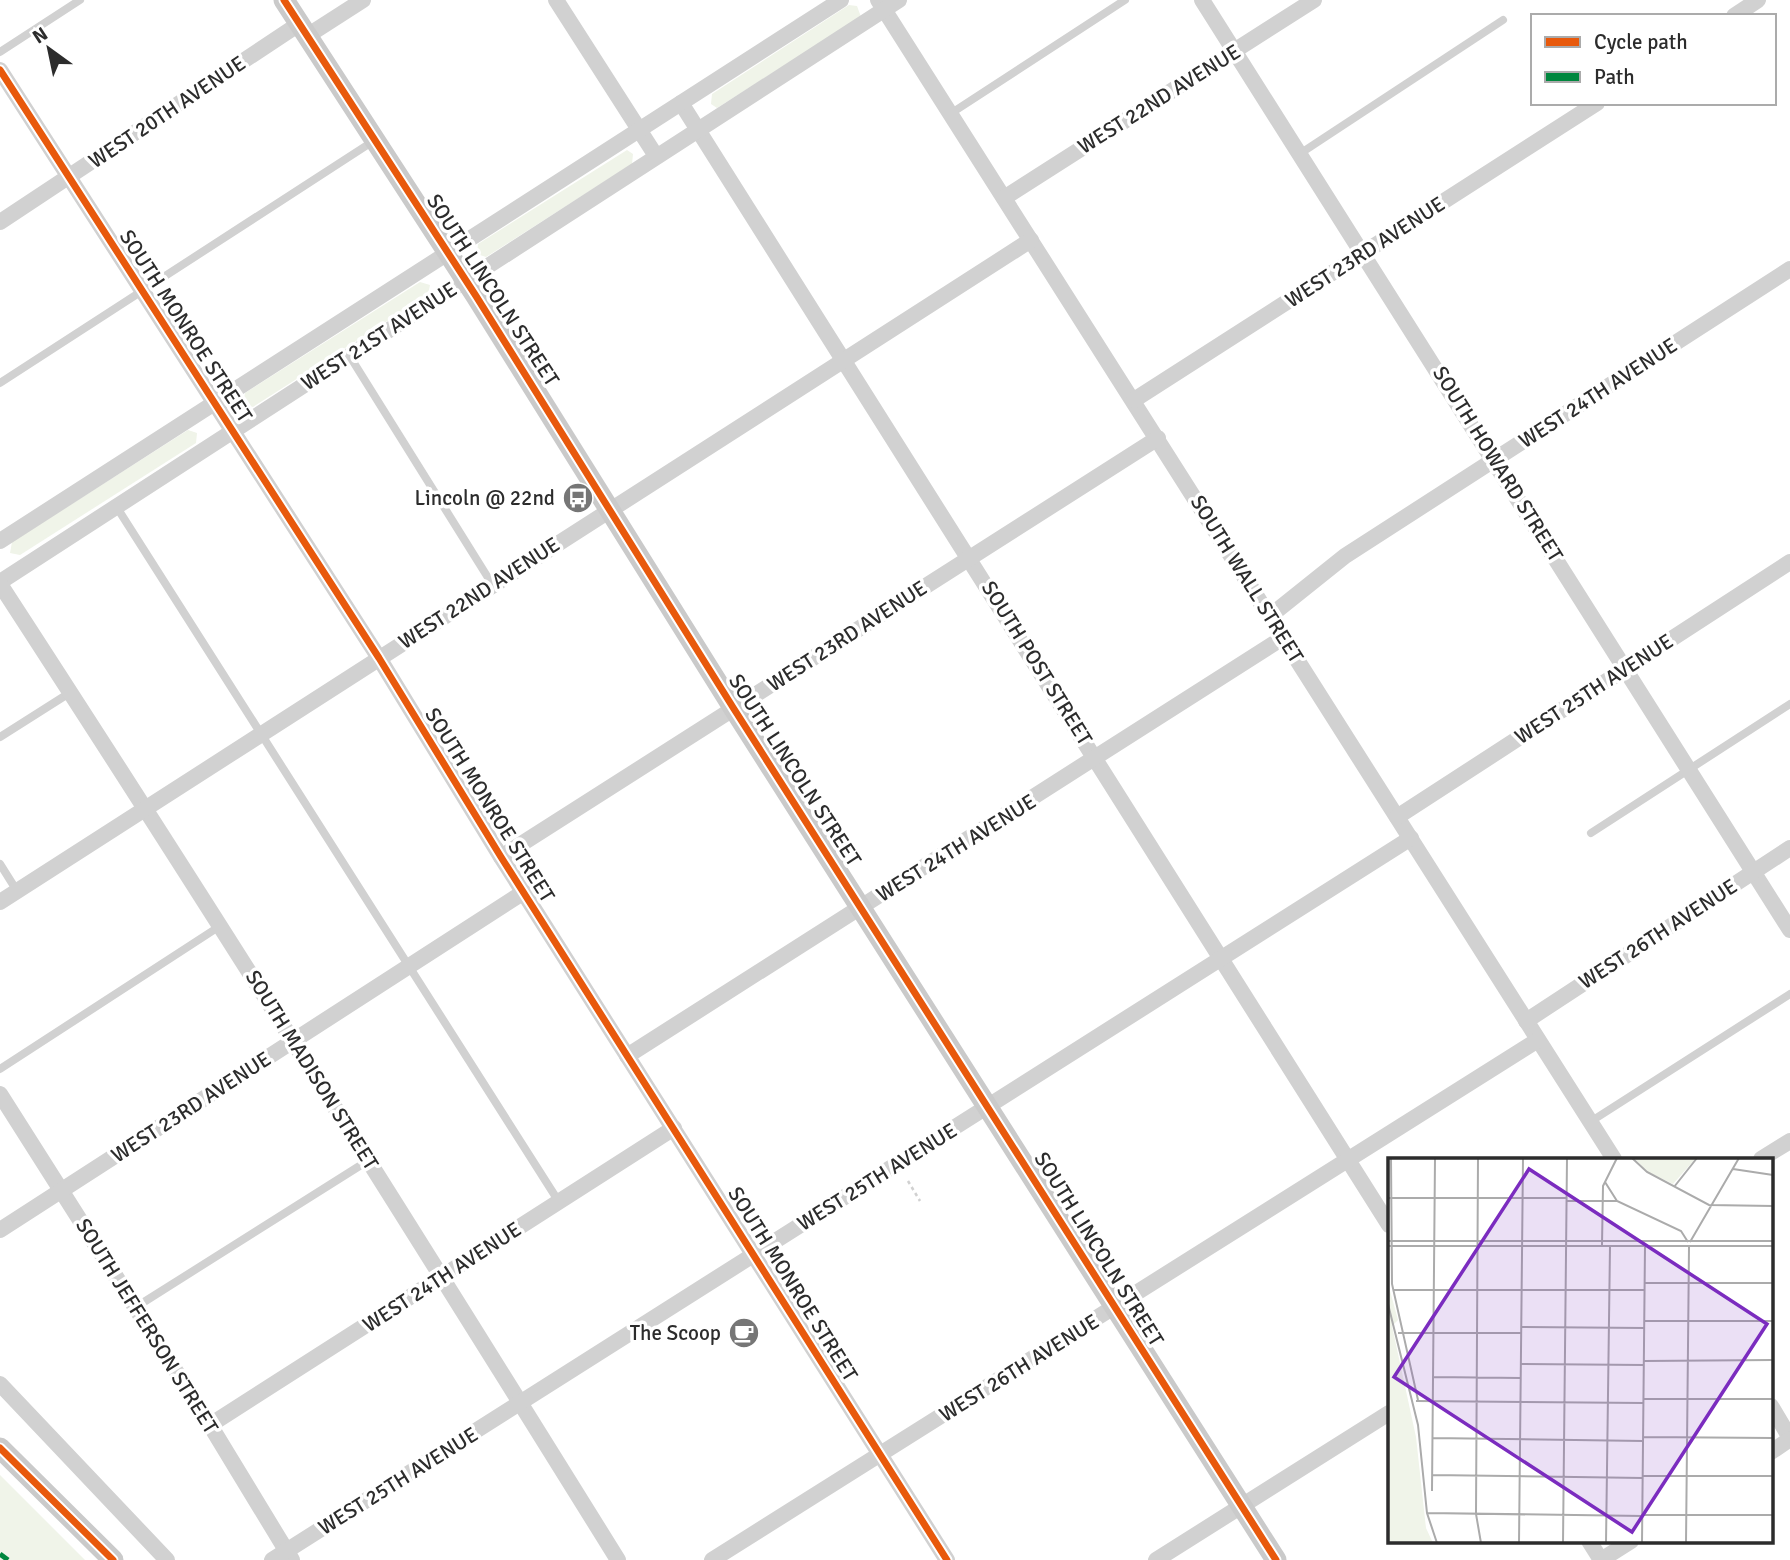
<svg xmlns="http://www.w3.org/2000/svg" width="1790" height="1560" font-family="Signika,sans-serif">
<style>
.green{fill:#f0f4e9}
.lines{fill:none;stroke-linecap:round;stroke-linejoin:round}
.path{stroke:#d1d1d1;stroke-width:2.5;stroke-dasharray:3.5 3.5;stroke-linecap:butt}
.lane{stroke:#d1d1d1;stroke-width:8}
.street{stroke:#d1d1d1;stroke-width:16}
.secondary{stroke:#cacaca;stroke-width:21}
.quiet{stroke:#00873e;stroke-width:5;stroke-dasharray:10 5;stroke-linecap:butt}
.cycleway-casing{stroke:#fff;stroke-width:11}
.cycleway{stroke:#e8590c;stroke-width:7}
.labels{text-anchor:middle;dominant-baseline:central;stroke-width:7;stroke-linejoin:round;paint-order:stroke}
.street-label{font-size:21px;fill:#2c2c2c;stroke:#fff}
.poi-label{font-size:21px;fill:#2c2c2c;stroke:#fff;text-anchor:end}
.inset-road{fill:none;stroke:#ababab;stroke-width:2}
.view{fill:#7b2cbf;fill-opacity:0.15;stroke:#7b2cbf;stroke-width:3.5}
.inset-edge{fill:none;stroke:#2c2c2c;stroke-width:3.5}
</style>
<rect width="100%" height="100%" fill="#fff"/>
<!-- green -->
<g class="green">
<polygon points="849,5 857,6 861,17 717,108 711,104 712,94"/>
<polygon points="627,150 633,154 632,164 486,257 477,254 478,244"/>
<polygon points="420,282 430,285 428,295 253,407 243,404 245,393"/>
<polygon points="188,430 197,433 196,443 20,555 10,553 12,542"/>
<polygon points="0,1475 85,1560 0,1560"/>
</g>
<g class="lines">
<!-- path -->
<polyline class="path" points="908,1181 920,1201"/>
<!-- lane -->
<g class="lane">
<polyline points="0,52 80,0"/>
<polyline points="950,114 1125,0"/>
<polyline points="1301,153 1503,20"/>
<polyline points="349,355 492,584"/>
<polyline points="0,383 375,140"/>
<polyline points="116,506 559,1202"/>
<polyline points="0,737 71,692"/>
<polyline points="1591,833 1790,704"/>
<polyline points="0,864 17,891"/>
<polyline points="0,1069 220,926"/>
<polyline points="1590,1122 1790,994"/>
<polyline points="136,1307 369,1160"/>
</g>
<!-- street -->
<g class="street">
<polyline points="556,0 656,156"/>
<polyline points="878,0 1614,1159"/>
<polyline points="1202,0 1790,930"/>
<polyline points="1734,16 1758,0"/>
<polyline points="307,36 363,0"/>
<polyline points="0,70 379,658 501,857 947,1560"/>
<polyline points="681,103 1389,1225"/>
<polyline points="1004,198 1314,0"/>
<polyline points="0,222 299,24"/>
<polyline points="1134,400 1597,103"/>
<polyline points="0,541 841,0"/>
<polyline points="0,582 899,0"/>
<path d="M0,584c210,323 415,649 618,976"/>
<polyline points="1270,616 1345,556 1790,269"/>
<polyline points="1397,817 1790,562"/>
<polyline points="501,857 1158,438"/>
<polyline points="0,902 1031,240"/>
<polyline points="1526,1021 1790,848"/>
<polyline points="627,1056 1284,637"/>
<polyline points="0,1094 210,1425 292,1560"/>
<polyline points="1761,1159 1790,1141"/>
<polyline points="0,1230 524,892"/>
<polyline points="0,1384 167,1560"/>
<polyline points="1771,1406 1790,1438"/>
<polyline points="210,1425 674,1128"/>
<polyline points="1771,1452 1790,1439"/>
<polyline points="1589,1541 1601,1560"/>
<polyline points="272,1560 1411,838"/>
<polyline points="712,1560 1538,1040"/>
<polyline points="1156,1560 1389,1413"/>
<polyline points="1601,1560 1631,1541"/>
</g>
<!-- secondary -->
<g class="secondary">
<polyline points="284,0 476,296 734,709 1276,1560"/>
<polyline points="0,1448 113,1560"/>
</g>
<!-- quiet -->
<polyline class="quiet" points="0,1554 8,1560"/>
<!-- cycleway casing -->
<g class="cycleway-casing">
<g id="cycleway">
<polyline points="284,0 476,296 734,709 1276,1560"/>
<polyline points="0,70 379,658 501,857 947,1560"/>
<polyline points="0,1448 113,1560"/>
</g>
</g>
<!-- cycleway -->
<use href="#cycleway" class="cycleway"/>
</g>
<!-- icons -->
<defs>
<g id="bus-disc" transform="scale(1.575)"><circle r="9.5" fill="#767676" stroke="#fff"/><path d="M-5-6H5V4H4V6H2V4H-2V6H-4V4H-5ZM-3.5-4V0h7V-4ZM-3.5 1.2v1.5H-2V1.2ZM2 1.2v1.5H3.5V1.2Z" fill="#fff"/></g>
<g id="cafe-disc" transform="scale(1.575)"><circle r="9.5" fill="#767676" stroke="#fff"/><path d="M-5.5-4.5H6V0H3Q3 3.5 0 3.5H-2.5Q-5.5 3.5-5.5 0ZM3-3.2v2h1.7v-2ZM-6 4.5H4V6H-6Z" fill="#fff"/></g>
</defs>
<g fill-rule="evenodd">
<use href="#bus-disc" x="578" y="498"/>
<use href="#cafe-disc" x="744" y="1333"/>
</g>
<g class="labels">
<!-- street labels -->
<g class="street-label">
<text transform="translate(1159 99) rotate(-32)">WEST 22ND AVENUE</text>
<text transform="translate(167 112) rotate(-34)">WEST 20TH AVENUE</text>
<text transform="translate(1365 252) rotate(-33)">WEST 23RD AVENUE</text>
<text transform="translate(493 290) rotate(57)">SOUTH LINCOLN STREET</text>
<text transform="translate(186 326) rotate(57)">SOUTH MONROE STREET</text>
<text transform="translate(379 336) rotate(-33)">WEST 21ST AVENUE</text>
<text transform="translate(1598 393) rotate(-33)">WEST 24TH AVENUE</text>
<text transform="translate(1498 464) rotate(58)">SOUTH HOWARD STREET</text>
<text transform="translate(1247 579) rotate(58)">SOUTH WALL STREET</text>
<text transform="translate(479 593) rotate(-33)">WEST 22ND AVENUE</text>
<text transform="translate(847 636) rotate(-33)">WEST 23RD AVENUE</text>
<text transform="translate(1037 663) rotate(58)">SOUTH POST STREET</text>
<text transform="translate(1594 689) rotate(-33)">WEST 25TH AVENUE</text>
<text transform="translate(795 770) rotate(57)">SOUTH LINCOLN STREET</text>
<text transform="translate(490 805) rotate(58)">SOUTH MONROE STREET</text>
<text transform="translate(956 848) rotate(-32)">WEST 24TH AVENUE</text>
<text transform="translate(1658 934) rotate(-33)">WEST 26TH AVENUE</text>
<text transform="translate(312 1070) rotate(58)">SOUTH MADISON STREET</text>
<text transform="translate(191 1107) rotate(-33)">WEST 23RD AVENUE</text>
<text transform="translate(877 1177) rotate(-32)">WEST 25TH AVENUE</text>
<text transform="translate(1099 1249) rotate(58)">SOUTH LINCOLN STREET</text>
<text transform="translate(442 1277) rotate(-33)">WEST 24TH AVENUE</text>
<text transform="translate(793 1284) rotate(58)">SOUTH MONROE STREET</text>
<text transform="translate(147 1326) rotate(58)">SOUTH JEFFERSON STREET</text>
<text transform="translate(1019 1368) rotate(-32)">WEST 26TH AVENUE</text>
<text transform="translate(398 1481) rotate(-32)">WEST 25TH AVENUE</text>
</g>
<!-- poi labels -->
<g class="poi-label">
<text x="555" y="498">Lincoln @ 22nd</text>
<text x="721" y="1333">The Scoop</text>
</g>
</g>
<!-- overview -->
<g transform="translate(1388 1158)">
<rect width="385" height="385" fill="#fff"/>
<path d="M246,0h62l-23,26 -25,-12zM0,91l1,38 9,33 -6,6 24,111 10,91 7,15h-45z" fill="#f0f4e9"/>
<path class="inset-road" d="M3,0l1,126 26,116M90,0l-2,356 5,29M244,0l15,14 62,33 64,1M345,11l40,6M217,24l12,19 64,30 7,11M286,29l23,-29M1,40h177M178,43h51M0,83h385M302,84l49,-84M214,87l1,-59 14,-28M0,88h385M257,125h128M5,132h252M0,146l30,121 9,88 10,30M257,163h128M133,169l124,1M10,175h123M256,203l129,-1M133,206l123,1M45,219l88,1M256,241h129M28,243l228,2M256,279l129,1M44,280l211,3M44,317l211,3M255,318h130M44,333l3,-333M39,355l216,3M255,357h130M131,385l4,-385M175,385l4,-385M218,385l4,-297M254,385l3,-297M298,385l3,-296"/>
<path class="view" d="M141,11l238,155 -135,208 -238,-155z"/>
<rect width="385" height="385" class="inset-edge"/>
</g>
<!-- legend -->
<rect x="1531" y="14" width="245" height="91" fill="#ffffff" stroke="#ababab" stroke-width="2"/>
<rect x="1545" y="37" width="35" height="10" fill="#e8590c" stroke="#ababab" stroke-width="2"/>
<text x="1594" y="49" font-size="21" fill="#2c2c2c">Cycle path</text>
<rect x="1545" y="72" width="35" height="10" fill="#00873e" stroke="#ababab" stroke-width="2"/>
<text x="1594" y="84" font-size="21" fill="#2c2c2c">Path</text>
<!-- north arrow -->
<g transform="translate(49 49) rotate(327)" stroke="#ffffff" stroke-width="5" paint-order="stroke">
<path d="M0-5L12 26L0 18L-12 26Z" fill="#2c2c2c"/>
<text y="-10" font-size="19" font-weight="bold" text-anchor="middle" fill="#2c2c2c">N</text>
</g>
</svg>
